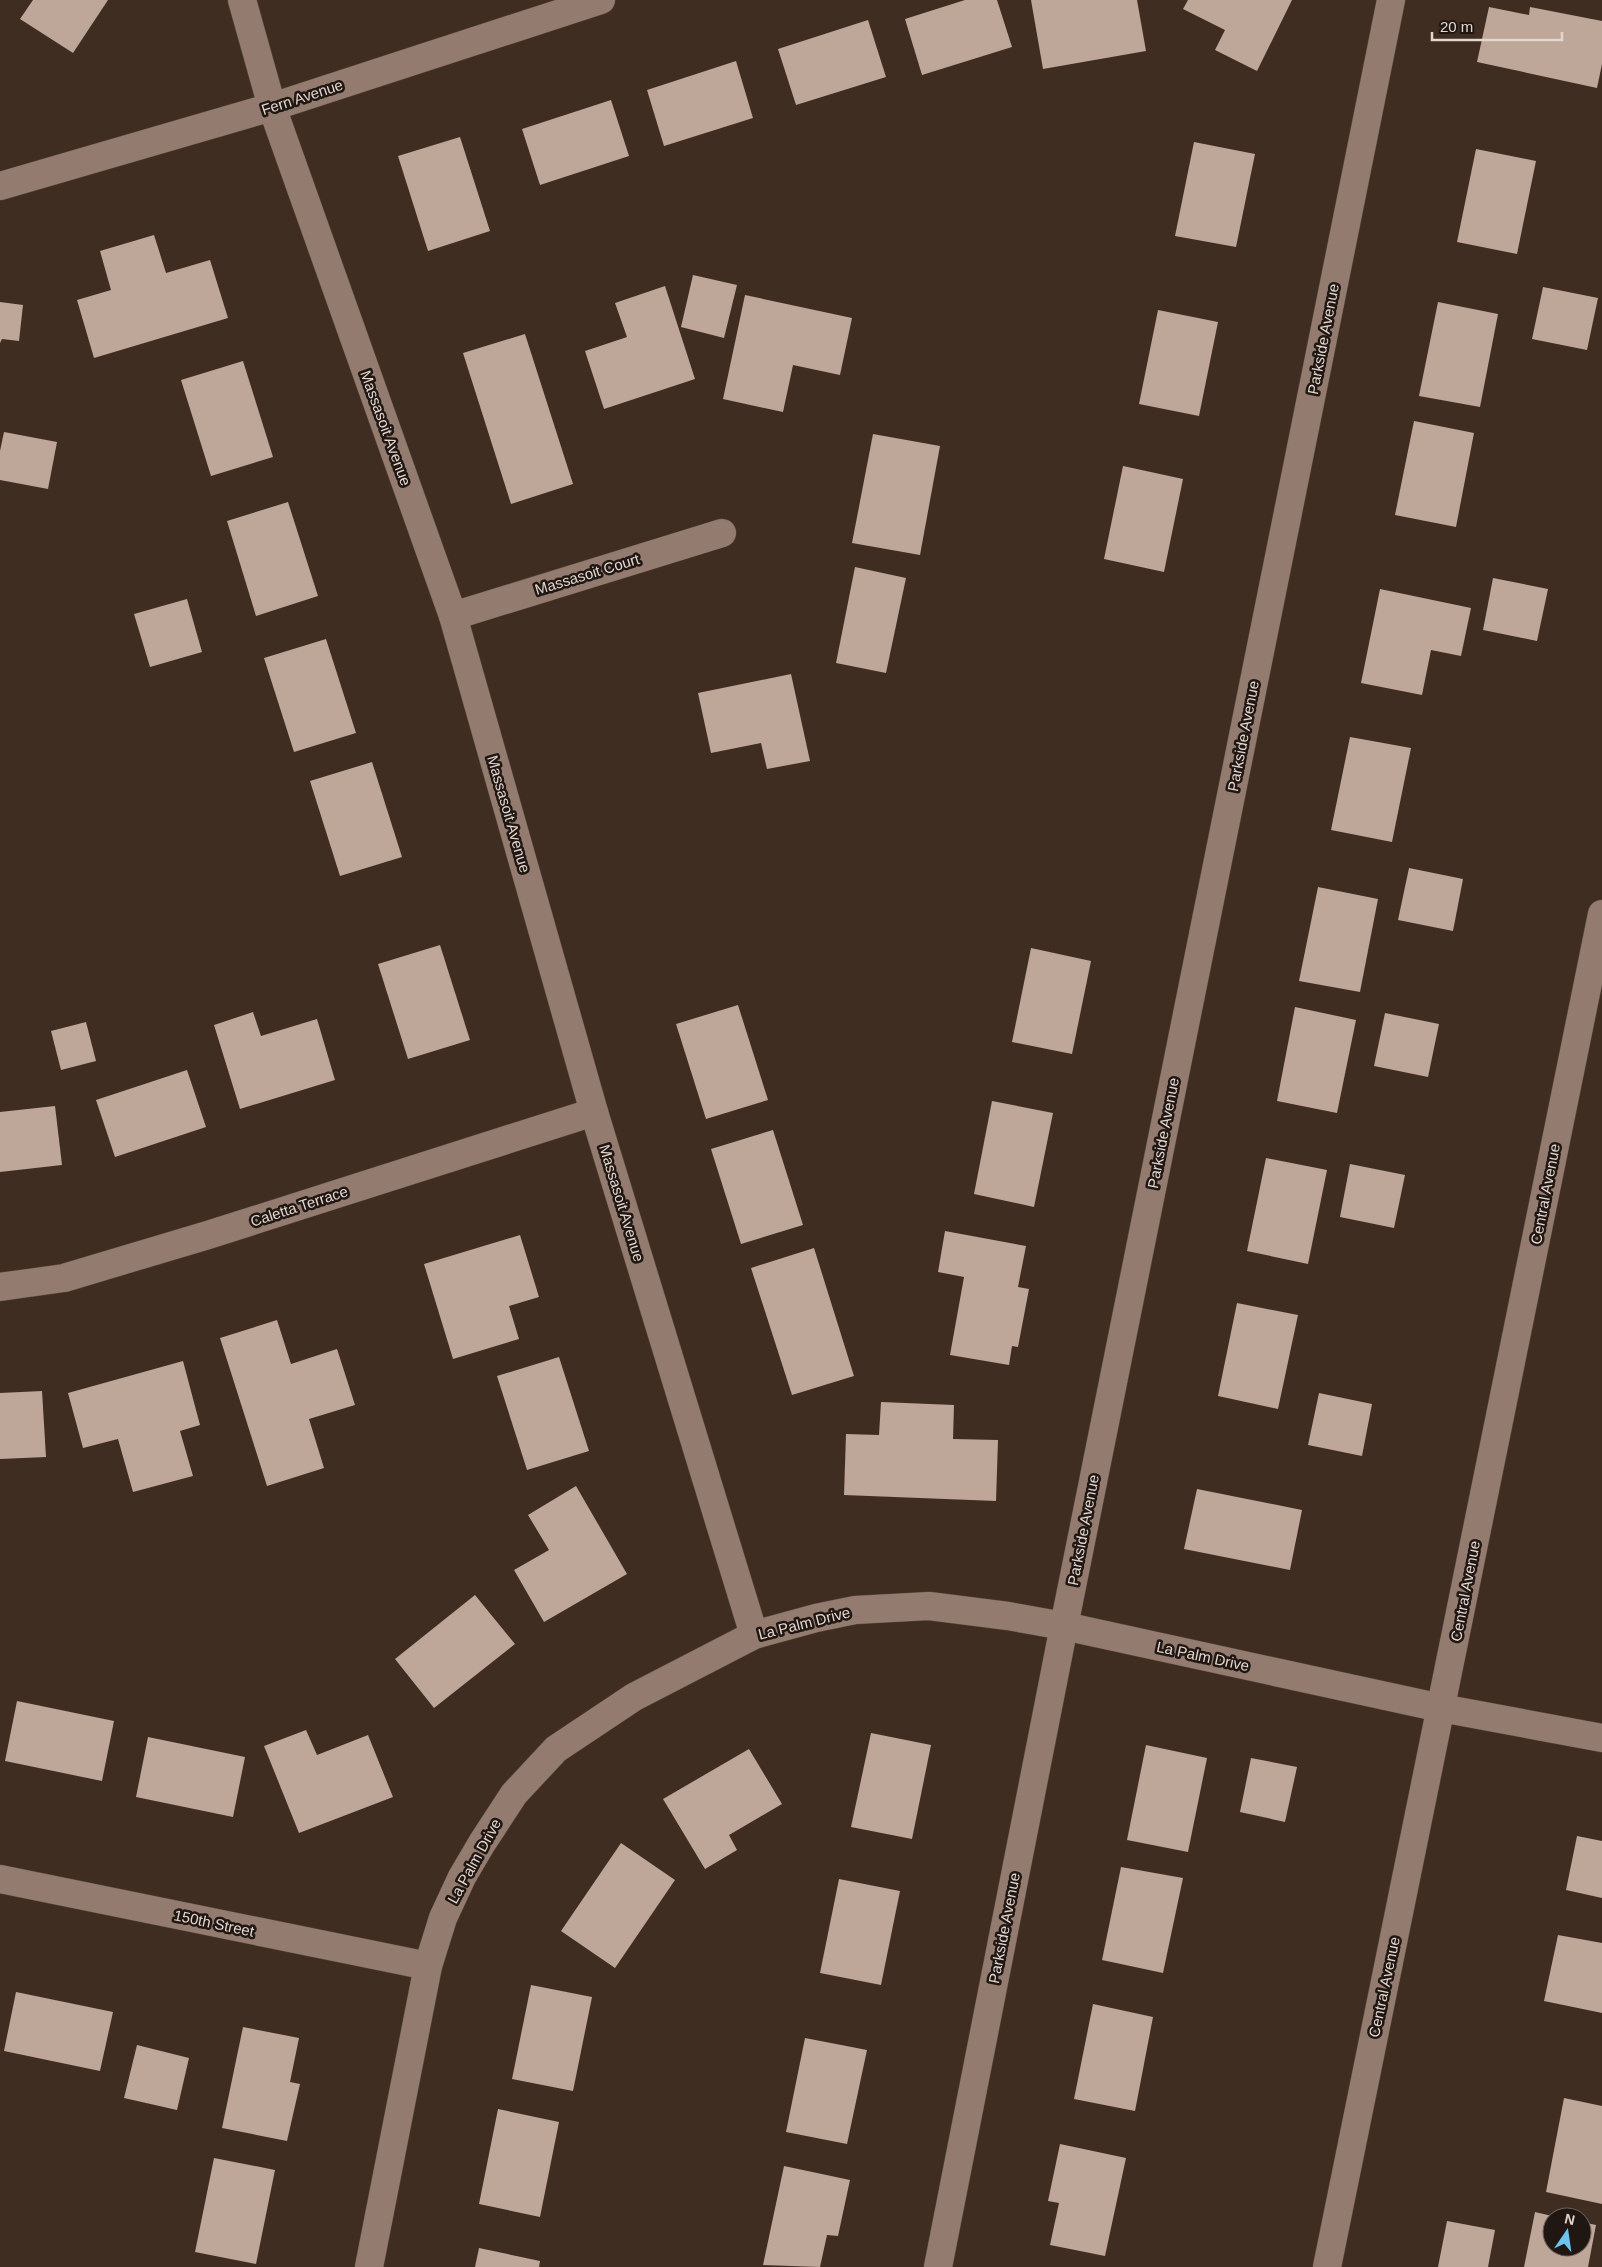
<svg xmlns="http://www.w3.org/2000/svg" width="1602" height="2267" font-family="Arial,sans-serif">
<style>
.building{fill:#bea699}
.lines{fill:none;stroke-linecap:round;stroke-linejoin:round}
.street-casing{stroke:#5b4b41;stroke-width:29}
.secondary-casing{stroke:#5b4b41;stroke-width:29}
.street{stroke:#937c6f;stroke-width:28}
.secondary{stroke:#937c6f;stroke-width:28}
.labels{text-anchor:middle;dominant-baseline:central;stroke-width:5;stroke-linejoin:round;paint-order:stroke}
.street-label{font-size:15px;fill:#e3d6cf;stroke:#201712}
</style>
<rect width="100%" height="100%" fill="#402d22"/>
<!-- building -->
<g class="building">
<polygon points="33,0 108,0 73,53 20,19"/>
<polygon points="965,0 997,0 1012,47 922,75 905,19"/>
<polygon points="1031,0 1137,0 1146,51 1043,69"/>
<polygon points="1188,0 1292,0 1257,71 1215,50 1225,30 1183,9"/>
<polygon points="1489,7 1529,15 1530,7 1602,21 1602,64 1597,88 1477,62"/>
<polygon points="868,20 886,77 796,105 778,49"/>
<polygon points="736,61 753,118 664,146 647,90"/>
<polygon points="611,100 629,156 540,185 522,129"/>
<polygon points="460,137 490,231 428,251 398,156"/>
<polygon points="1194,142 1255,154 1236,247 1175,236"/>
<polygon points="1476,149 1536,161 1517,254 1457,242"/>
<polygon points="154,235 166,273 210,260 228,318 94,358 77,300 111,290 100,251"/>
<polygon points="693,275 737,285 724,338 681,327"/>
<polygon points="665,286 695,379 604,409 585,351 627,337 615,303"/>
<polygon points="1543,287 1598,298 1587,350 1532,339"/>
<polygon points="745,295 852,318 840,375 793,365 783,412 723,399"/>
<polygon points="0,302 23,305 19,341 2,339 0,343"/>
<polygon points="1438,302 1498,314 1480,407 1419,396"/>
<polygon points="1158,310 1218,322 1199,416 1139,404"/>
<polygon points="525,334 573,484 511,504 463,353"/>
<polygon points="243,361 273,457 211,476 181,380"/>
<polygon points="1414,421 1474,433 1456,527 1395,515"/>
<polygon points="4,432 57,442 48,489 0,480 0,451"/>
<polygon points="873,434 940,446 920,555 852,543"/>
<polygon points="1123,466 1183,479 1164,572 1104,559"/>
<polygon points="288,502 318,596 256,616 227,521"/>
<polygon points="855,567 906,578 886,673 836,663"/>
<polygon points="1493,578 1548,589 1537,641 1483,630"/>
<polygon points="1380,589 1471,608 1461,656 1431,650 1422,695 1361,683"/>
<polygon points="187,599 202,652 150,667 134,614"/>
<polygon points="326,639 356,733 294,752 264,658"/>
<polygon points="791,674 810,761 767,769 761,743 711,753 698,693"/>
<polygon points="1350,737 1411,748 1392,842 1331,830"/>
<polygon points="372,762 402,857 340,876 310,781"/>
<polygon points="1409,868 1463,879 1453,931 1398,920"/>
<polygon points="1318,887 1378,899 1360,992 1299,981"/>
<polygon points="440,945 470,1040 408,1059 378,964"/>
<polygon points="1031,948 1091,961 1072,1054 1012,1042"/>
<polygon points="738,1005 768,1100 706,1119 676,1024"/>
<polygon points="1295,1007 1356,1020 1337,1113 1277,1101"/>
<polygon points="253,1012 261,1036 317,1019 335,1080 240,1109 214,1025"/>
<polygon points="1385,1013 1439,1024 1428,1077 1374,1066"/>
<polygon points="86,1022 96,1061 61,1070 51,1031"/>
<polygon points="187,1070 206,1127 115,1157 96,1100"/>
<polygon points="992,1101 1053,1113 1034,1207 974,1194"/>
<polygon points="55,1106 62,1165 0,1172 0,1112"/>
<polygon points="773,1130 803,1225 741,1244 711,1149"/>
<polygon points="1266,1158 1327,1170 1308,1264 1247,1251"/>
<polygon points="1350,1164 1405,1175 1394,1228 1340,1217"/>
<polygon points="945,1231 1026,1246 1018,1287 1029,1289 1018,1347 1012,1346 1009,1365 950,1355 964,1277 938,1272"/>
<polygon points="520,1235 539,1297 509,1306 519,1339 453,1359 424,1264"/>
<polygon points="814,1248 854,1376 792,1395 751,1268"/>
<polygon points="1237,1303 1298,1315 1278,1409 1218,1396"/>
<polygon points="277,1320 291,1364 337,1349 355,1405 309,1419 324,1468 267,1486 220,1338"/>
<polygon points="559,1357 589,1451 527,1470 497,1376"/>
<polygon points="183,1361 200,1425 180,1431 193,1476 133,1492 118,1439 83,1448 68,1393"/>
<polygon points="42,1391 46,1457 0,1459 0,1393"/>
<polygon points="1319,1393 1372,1404 1362,1456 1308,1445"/>
<polygon points="881,1402 954,1405 953,1439 998,1440 996,1501 844,1495 846,1434 879,1435"/>
<polygon points="576,1486 627,1574 544,1622 514,1570 549,1550 528,1515"/>
<polygon points="1197,1489 1302,1510 1290,1570 1184,1549"/>
<polygon points="475,1595 515,1644 434,1708 395,1659"/>
<polygon points="17,1701 114,1721 102,1781 5,1761"/>
<polygon points="306,1730 317,1755 368,1735 393,1797 299,1833 264,1746"/>
<polygon points="871,1733 931,1745 912,1839 851,1827"/>
<polygon points="148,1737 245,1757 233,1817 136,1797"/>
<polygon points="1146,1745 1207,1758 1188,1852 1127,1840"/>
<polygon points="749,1749 782,1804 729,1835 737,1850 705,1869 663,1799"/>
<polygon points="1251,1758 1297,1767 1285,1822 1240,1812"/>
<polygon points="1577,1836 1602,1841 1602,1898 1566,1890"/>
<polygon points="621,1843 675,1880 615,1968 561,1931"/>
<polygon points="1121,1867 1183,1878 1163,1973 1102,1960"/>
<polygon points="839,1879 900,1891 881,1985 820,1973"/>
<polygon points="1558,1935 1602,1943 1602,2013 1544,2001"/>
<polygon points="531,1985 592,1997 573,2091 512,2079"/>
<polygon points="16,1992 113,2012 100,2071 4,2051"/>
<polygon points="1093,2004 1153,2017 1135,2111 1074,2099"/>
<polygon points="243,2027 299,2038 290,2082 300,2084 287,2141 222,2128"/>
<polygon points="805,2038 867,2050 847,2144 786,2132"/>
<polygon points="137,2045 189,2058 177,2110 124,2098"/>
<polygon points="1564,2098 1602,2106 1602,2204 1546,2192"/>
<polygon points="498,2109 559,2122 540,2217 479,2204"/>
<polygon points="1060,2144 1126,2158 1105,2256 1050,2245 1059,2203 1048,2201"/>
<polygon points="214,2158 275,2170 256,2264 195,2252"/>
<polygon points="784,2166 850,2180 838,2236 827,2235 820,2267 763,2265"/>
<polygon points="1535,2212 1552,2216 1552,2247 1582,2247 1582,2222 1596,2225 1588,2267 1524,2267"/>
<polygon points="1447,2221 1495,2230 1488,2267 1438,2267"/>
<polygon points="479,2248 540,2261 539,2267 475,2267"/>
</g>
<g class="lines">
<!-- street casing -->
<g class="street-casing">
<g id="street">
<polyline points="242,0 272,107 453,616 594,1112 754,1635"/>
<polyline points="0,186 272,107 601,0"/>
<polyline points="453,616 722,533"/>
<polyline points="0,1287 64,1278 208,1235 594,1112"/>
<polyline points="0,1879 428,1966"/>
<polyline points="369,2267 428,1966 443,1918 462,1877 482,1843 514,1794 556,1749 634,1697 754,1635 816,1618 855,1610 929,1606 1008,1616 1064,1626 1441,1708 1602,1738"/>
<polyline points="938,2267 1064,1626 1391,0"/>
</g>
</g>
<!-- secondary casing -->
<g class="secondary-casing">
<polyline id="secondary" points="1327,2267 1602,914"/>
</g>
<!-- street -->
<use href="#street" class="street"/>
<!-- secondary -->
<use href="#secondary" class="secondary"/>
</g>
<g class="labels">
<!-- street labels -->
<g class="street-label">
<text transform="translate(302 97) rotate(-18)">Fern Avenue</text>
<text transform="translate(1323 339) rotate(-79)">Parkside Avenue</text>
<text transform="translate(386 428) rotate(70)">Massasoit Avenue</text>
<text transform="translate(587 574) rotate(-17)">Massasoit Court</text>
<text transform="translate(1243 736) rotate(-79)">Parkside Avenue</text>
<text transform="translate(509 814) rotate(74)">Massasoit Avenue</text>
<text transform="translate(1163 1133) rotate(-79)">Parkside Avenue</text>
<text transform="translate(1545 1194) rotate(-79)">Central Avenue</text>
<text transform="translate(622 1203) rotate(73)">Massasoit Avenue</text>
<text transform="translate(299 1206) rotate(-18)">Caletta Terrace</text>
<text transform="translate(1083 1530) rotate(-79)">Parkside Avenue</text>
<text transform="translate(1465 1591) rotate(-79)">Central Avenue</text>
<text transform="translate(804 1623) rotate(-14)">La Palm Drive</text>
<text transform="translate(1203 1656) rotate(12)">La Palm Drive</text>
<text transform="translate(474 1861) rotate(-61)">La Palm Drive</text>
<text transform="translate(214 1923) rotate(12)">150th Street</text>
<text transform="translate(1004 1928) rotate(-79)">Parkside Avenue</text>
<text transform="translate(1384 1987) rotate(-78)">Central Avenue</text>
</g>
</g>
<!-- north arrow -->
<g transform="translate(1567 2232) rotate(13)"><circle r="24" fill="#201712" stroke="#6e635e"/>
<path d="M0-4L9 19L0 12L-9 19Z" fill="#6ac3f1"/>
<text y="-8" font-size="14" font-weight="bold" text-anchor="middle" fill="#e3d6cf">N</text>
</g>
<!-- scale -->
<path d="M1432 32v8h130v-8" fill="none" stroke="#e3d6cf" stroke-width="2.5"/>
<text x="1440" y="32" font-size="15" fill="#e3d6cf" stroke="#201712" stroke-width="4" paint-order="stroke">20 m</text>
</svg>
